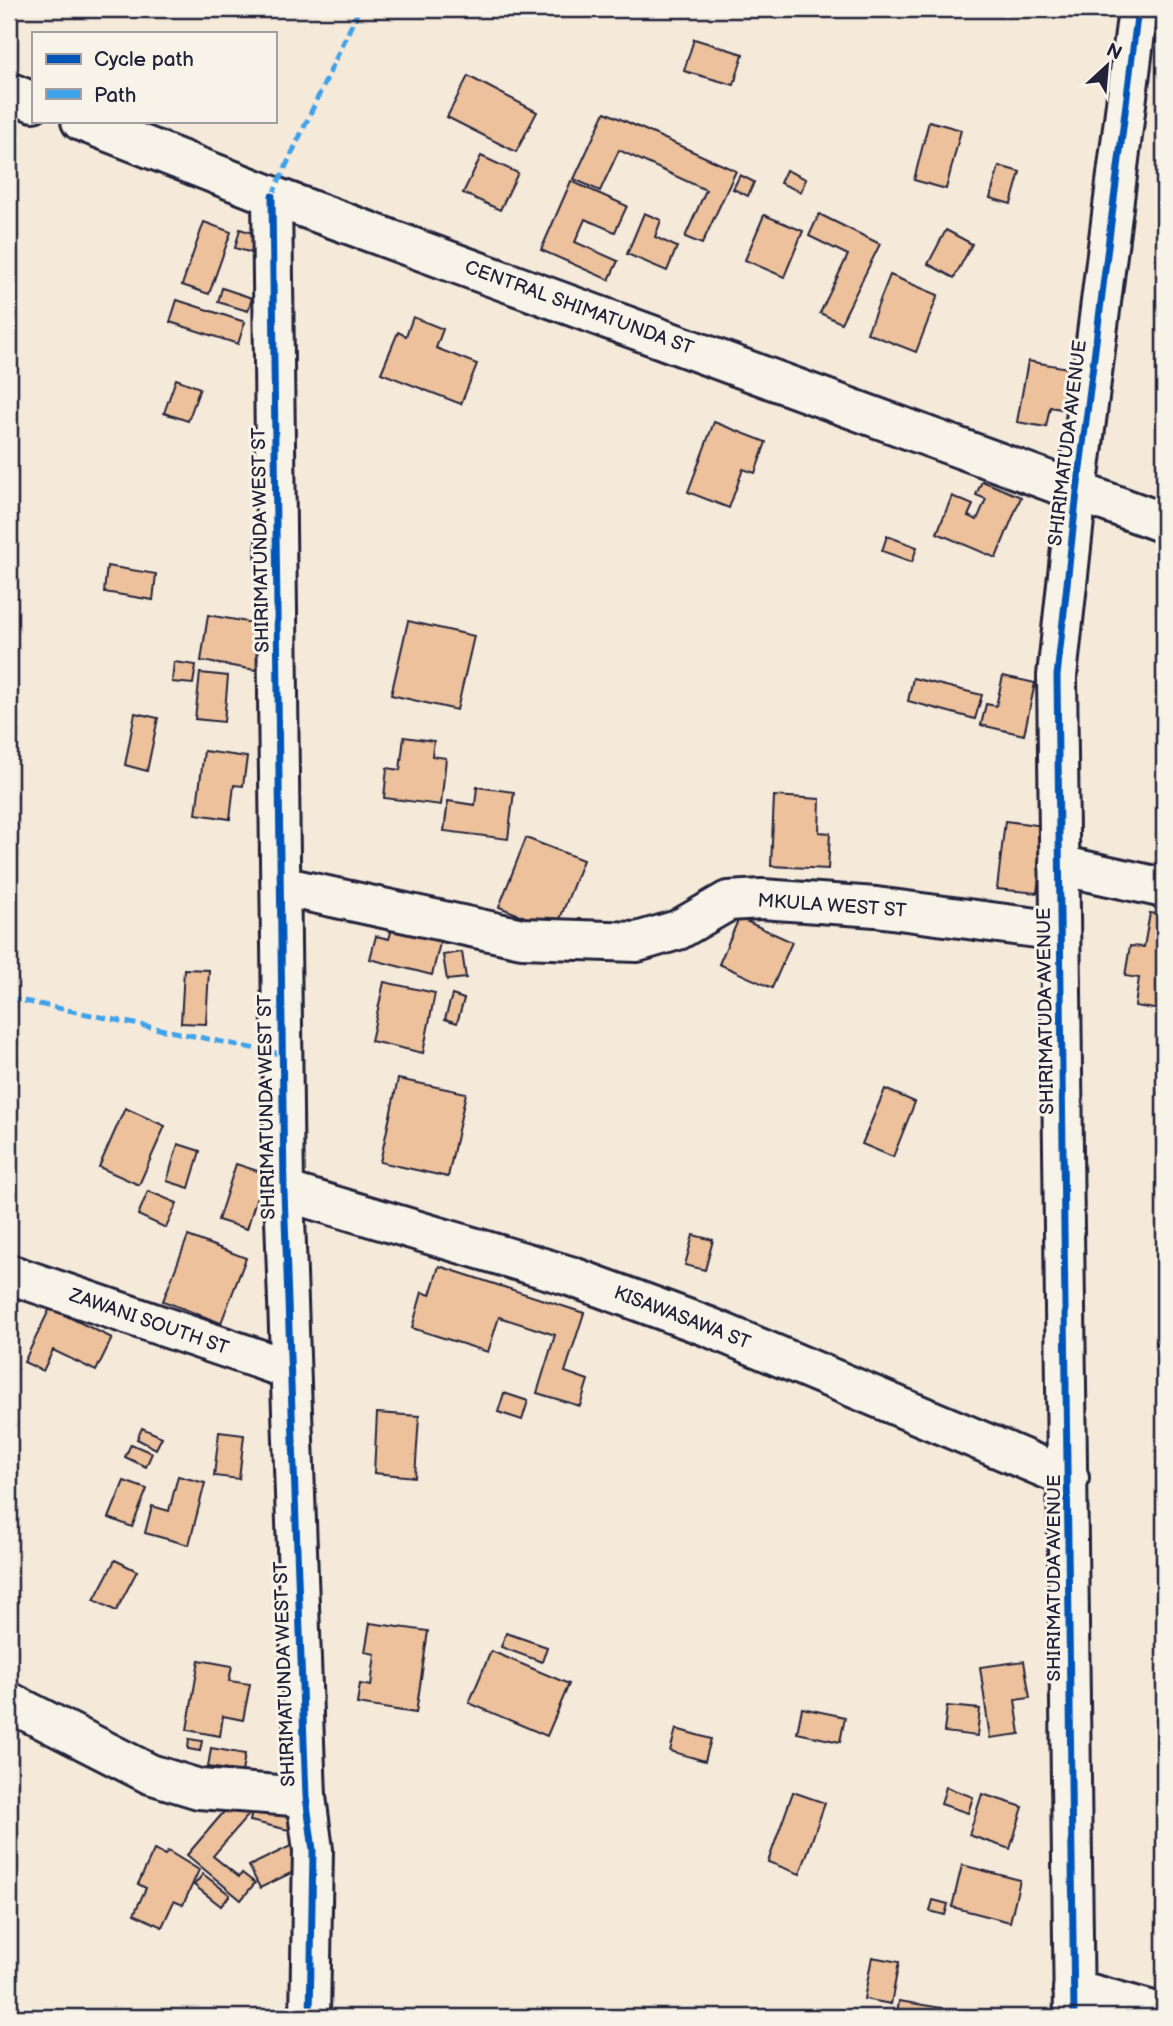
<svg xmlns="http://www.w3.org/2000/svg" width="1173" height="2026" font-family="'Balsamiq Sans',sans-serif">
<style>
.building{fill:#ecc19c;stroke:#22223b;stroke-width:2}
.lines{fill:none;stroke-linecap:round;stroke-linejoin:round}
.minor-casing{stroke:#22223b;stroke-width:44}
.minor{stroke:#f7f3e8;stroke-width:38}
.quiet{stroke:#3ea2ec;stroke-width:5;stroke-dasharray:10 5;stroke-linecap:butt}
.cycleway-casing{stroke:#f7f3e8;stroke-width:11}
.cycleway{stroke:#0057b8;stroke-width:7}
.labels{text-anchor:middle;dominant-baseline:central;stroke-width:6;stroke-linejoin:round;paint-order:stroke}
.street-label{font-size:19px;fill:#22223b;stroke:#f7f3e8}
</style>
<rect width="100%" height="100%" fill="#f5e9d9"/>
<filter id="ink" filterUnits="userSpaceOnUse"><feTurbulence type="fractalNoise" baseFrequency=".0143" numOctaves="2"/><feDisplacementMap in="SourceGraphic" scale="14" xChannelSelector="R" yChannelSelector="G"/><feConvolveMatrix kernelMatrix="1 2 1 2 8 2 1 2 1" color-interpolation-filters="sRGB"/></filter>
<g filter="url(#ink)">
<!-- building -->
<g class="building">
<polygon points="694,39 743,54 734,85 684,71"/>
<polygon points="468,76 537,112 516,152 447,117"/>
<polygon points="605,112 736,171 702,244 685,237 706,190 619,150 600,191 574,179"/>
<polygon points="929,121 961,130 946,189 914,180"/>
<polygon points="481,156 518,173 500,210 463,193"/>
<polygon points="999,166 1020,172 1011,204 990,198"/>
<polygon points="786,170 806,179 801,192 780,183"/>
<polygon points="740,175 754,182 748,196 733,189"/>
<polygon points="571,181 627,206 615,232 585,219 575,242 618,261 609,280 541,250"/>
<polygon points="644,213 661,220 655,237 677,247 667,271 627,254"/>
<polygon points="819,214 880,244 841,323 820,313 848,255 809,236"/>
<polygon points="764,215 803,231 784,277 745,260"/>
<polygon points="204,222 231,232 209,294 182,285"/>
<polygon points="240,229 268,238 263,256 235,248"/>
<polygon points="946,230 972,244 954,278 928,264"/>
<polygon points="890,275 938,295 916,352 867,333"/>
<polygon points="222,288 252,298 248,311 218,302"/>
<polygon points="177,300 245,322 238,344 170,322"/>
<polygon points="413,317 443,329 436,348 477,364 461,404 381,373 398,332 406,336"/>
<polygon points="1028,361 1068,368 1061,409 1050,407 1046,427 1017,422"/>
<polygon points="176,379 200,388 188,421 164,413"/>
<polygon points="714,422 766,442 755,473 743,469 729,508 688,492"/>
<polygon points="982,481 1021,497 996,558 937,533 952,496 973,505 968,516 977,520 986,499 976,495"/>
<polygon points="887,536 917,547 912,562 882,551"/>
<polygon points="107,566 156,574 153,600 104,592"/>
<polygon points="208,615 269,626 262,671 201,661"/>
<polygon points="408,621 474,636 457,710 391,695"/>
<polygon points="174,662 196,665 193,684 172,682"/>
<polygon points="200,673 228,676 224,722 195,719"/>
<polygon points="1003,676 1035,683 1024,735 981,725 986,704 996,706"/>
<polygon points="913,678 982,695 975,719 908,701"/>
<polygon points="135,713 158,718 147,771 125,765"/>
<polygon points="404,737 434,741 432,756 446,758 441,805 384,798 387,768 400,770"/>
<polygon points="204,751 247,757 243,786 234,785 230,819 196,814"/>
<polygon points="477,787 514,792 508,839 444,831 448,801 475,805"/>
<polygon points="774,796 820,799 819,832 830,833 828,869 771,866"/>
<polygon points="1005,821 1045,826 1037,893 997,889"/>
<polygon points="526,838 583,860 556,929 499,907"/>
<polygon points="1150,913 1164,915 1164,987 1161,1010 1135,1006 1139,978 1125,976 1130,946 1144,947"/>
<polygon points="395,918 443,931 432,975 370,959 376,936 389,939"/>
<polygon points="739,918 792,942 772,988 719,964"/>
<polygon points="462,952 466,978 447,980 443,955"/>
<polygon points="184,969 209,970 206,1024 181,1023"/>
<polygon points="384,982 435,993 423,1053 371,1041"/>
<polygon points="452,995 464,999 457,1023 445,1019"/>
<polygon points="1164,1042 1164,1096 1158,1095"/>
<polygon points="398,1079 466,1093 448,1177 380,1162"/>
<polygon points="885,1089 915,1102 893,1157 862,1144"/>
<polygon points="125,1108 165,1126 139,1185 99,1167"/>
<polygon points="178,1144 200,1151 189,1188 167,1181"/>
<polygon points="236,1164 264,1173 247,1229 218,1220"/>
<polygon points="148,1191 177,1203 166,1228 138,1215"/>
<polygon points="693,1235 713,1240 705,1270 685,1265"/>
<polygon points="188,1236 246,1258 221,1323 163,1301"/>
<polygon points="439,1266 584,1313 565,1372 588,1380 580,1406 537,1393 555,1335 499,1317 488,1352 412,1328 422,1292 430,1295"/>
<polygon points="50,1308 112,1338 96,1371 53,1350 43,1371 24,1362"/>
<polygon points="504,1393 528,1401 522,1420 498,1412"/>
<polygon points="377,1413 419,1416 415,1477 374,1473"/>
<polygon points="142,1428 162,1437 156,1449 137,1439"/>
<polygon points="219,1432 244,1435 239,1479 214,1476"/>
<polygon points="131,1444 152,1453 146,1467 125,1457"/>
<polygon points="178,1476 205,1483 189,1545 145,1533 152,1506 169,1511"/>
<polygon points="124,1481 147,1489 132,1527 109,1518"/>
<polygon points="115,1560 137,1571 116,1611 94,1600"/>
<polygon points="370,1623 428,1631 416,1713 357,1704 360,1684 371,1686 375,1654 365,1652"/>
<polygon points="506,1633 547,1647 542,1662 501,1647"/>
<polygon points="491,1651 569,1684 547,1736 469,1703"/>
<polygon points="199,1660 232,1666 229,1681 250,1684 243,1720 223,1716 220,1736 187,1730"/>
<polygon points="1024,1661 1030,1698 1015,1700 1020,1734 990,1738 980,1667"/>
<polygon points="947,1706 980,1709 977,1736 944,1732"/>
<polygon points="802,1708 845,1717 840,1742 797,1733"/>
<polygon points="676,1729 711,1739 705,1761 670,1751"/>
<polygon points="189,1739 202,1741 200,1751 188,1749"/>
<polygon points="211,1748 245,1754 242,1772 208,1767"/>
<polygon points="946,1787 973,1797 968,1813 941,1804"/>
<polygon points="793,1792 825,1803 800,1874 768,1862"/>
<polygon points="982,1794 1023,1807 1010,1849 969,1835"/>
<polygon points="235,1799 251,1812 213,1856 239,1877 242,1873 255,1883 241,1900 187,1855"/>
<polygon points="254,1802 307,1814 302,1833 250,1821"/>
<polygon points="301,1841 312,1863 260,1888 249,1866"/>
<polygon points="154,1850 165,1855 168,1851 199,1870 183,1905 174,1901 162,1927 134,1914 146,1888 138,1884"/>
<polygon points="962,1865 1020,1880 1010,1922 952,1907"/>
<polygon points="203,1874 230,1895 221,1906 194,1885"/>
<polygon points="933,1900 948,1904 945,1915 930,1911"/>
<polygon points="872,1957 899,1962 891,2004 864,1999"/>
<polygon points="899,2001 942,2008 941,2017 888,2017 888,2014 897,2015"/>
</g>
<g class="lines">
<!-- minor casing -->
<g class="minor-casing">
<g id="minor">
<polyline points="9,92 33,102"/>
<polyline points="81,121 272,196 1164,523"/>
<polyline points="272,196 284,1191 306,1797 313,1850 310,2017"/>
<polyline points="1059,865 1164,888"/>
<polyline points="281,886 522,938 637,942 678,930 728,901 762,899 876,907 1060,931"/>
<polyline points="284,1191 570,1276 709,1327 1069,1478"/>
<polyline points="9,1274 288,1369"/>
<polyline points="9,1702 150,1774 199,1789 306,1797"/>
<polyline points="1073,1989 1164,2014"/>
<polyline points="1074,2017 1057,676 1077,492 1138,9"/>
</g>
</g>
<!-- minor -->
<use href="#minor" class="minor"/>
<!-- quiet -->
<g class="quiet">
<polyline points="272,196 359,9"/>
<polyline points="9,998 281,1054"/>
</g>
<!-- cycleway casing -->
<g class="cycleway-casing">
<g id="cycleway">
<polyline points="272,196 284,1191 306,1797 313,1850 310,2017"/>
<polyline points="1074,2017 1057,676 1077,492 1138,9"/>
</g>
</g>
<!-- cycleway -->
<use href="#cycleway" class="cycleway"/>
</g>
</g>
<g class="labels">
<!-- street labels -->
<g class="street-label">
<text transform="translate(579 308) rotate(20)">CENTRAL SHIMATUNDA ST</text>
<text transform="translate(1068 443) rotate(-83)">SHIRIMATUDA AVENUE</text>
<text transform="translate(261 540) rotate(-91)">SHIRIMATUNDA WEST ST</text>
<text transform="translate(832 906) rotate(4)">MKULA WEST ST</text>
<text transform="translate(1046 1011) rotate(-91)">SHIRIMATUDA AVENUE</text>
<text transform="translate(267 1107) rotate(-91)">SHIRIMATUNDA WEST ST</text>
<text transform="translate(682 1318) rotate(21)">KISAWASAWA ST</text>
<text transform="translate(149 1322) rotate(19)">ZAWANI SOUTH ST</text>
<text transform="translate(1054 1578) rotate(-90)">SHIRIMATUDA AVENUE</text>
<text transform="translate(285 1674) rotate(-92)">SHIRIMATUNDA WEST ST</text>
</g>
</g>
<!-- margin -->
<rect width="1173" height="2026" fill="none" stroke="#f7f3e8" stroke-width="35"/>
<rect x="18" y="18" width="1138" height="1991" fill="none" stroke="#22223b" stroke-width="2.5" filter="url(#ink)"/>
<!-- legend -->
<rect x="32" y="32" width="245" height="91" fill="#f7f3e8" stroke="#a29fa3" stroke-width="2"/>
<rect x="46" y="54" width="35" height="10" fill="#0057b8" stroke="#a29fa3" stroke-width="2"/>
<text x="94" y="66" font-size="21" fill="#22223b">Cycle path</text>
<rect x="46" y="89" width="35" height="10" fill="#3ea2ec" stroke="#a29fa3" stroke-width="2"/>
<text x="94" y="102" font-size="21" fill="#22223b">Path</text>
<!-- north arrow -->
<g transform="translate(1107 66) rotate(26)" stroke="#f7f3e8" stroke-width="5" paint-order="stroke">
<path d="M0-5L12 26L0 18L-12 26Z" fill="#22223b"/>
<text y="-10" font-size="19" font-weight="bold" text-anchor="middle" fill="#22223b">N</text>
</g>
</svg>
